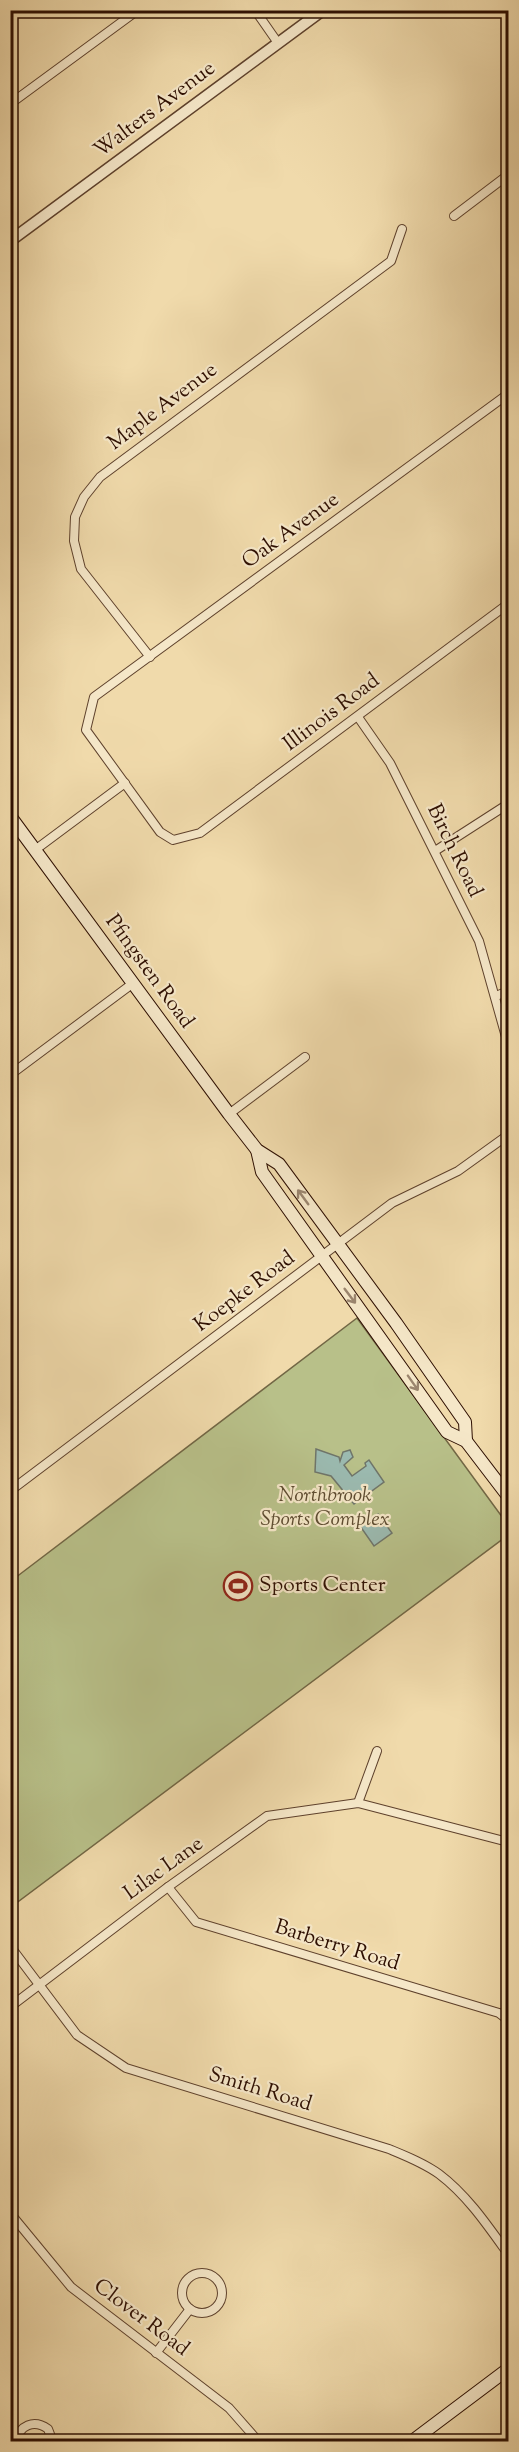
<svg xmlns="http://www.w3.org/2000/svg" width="519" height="2452" font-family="'Sorts Mill Goudy',serif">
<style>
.green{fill:#b8c089;stroke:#726745;stroke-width:1.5}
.water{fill:#9bbab0;stroke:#6f756a;stroke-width:1.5}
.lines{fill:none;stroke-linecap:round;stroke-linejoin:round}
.minor-casing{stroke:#5e412c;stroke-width:10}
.tertiary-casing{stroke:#5e412c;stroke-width:13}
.secondary-casing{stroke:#2d0e01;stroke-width:14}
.minor{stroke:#f5e7c8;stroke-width:8}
.tertiary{stroke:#f5e7c8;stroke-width:10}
.secondary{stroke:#f5e7c8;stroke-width:12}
.oneway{stroke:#9b856e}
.labels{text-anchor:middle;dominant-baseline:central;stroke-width:4.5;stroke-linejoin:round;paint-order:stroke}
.street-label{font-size:21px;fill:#2d0e01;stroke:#f5e7c8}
.park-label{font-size:21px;font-style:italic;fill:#5e4c31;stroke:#f5e7c8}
.poi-label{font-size:21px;fill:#2d0e01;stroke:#f5e7c8;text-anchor:start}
</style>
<rect width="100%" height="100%" fill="#f0daab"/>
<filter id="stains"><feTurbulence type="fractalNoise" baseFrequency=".00333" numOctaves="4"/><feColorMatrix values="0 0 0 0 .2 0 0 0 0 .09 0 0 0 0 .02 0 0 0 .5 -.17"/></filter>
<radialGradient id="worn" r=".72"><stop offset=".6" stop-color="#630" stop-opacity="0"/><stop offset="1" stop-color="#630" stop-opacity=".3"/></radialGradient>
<!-- green -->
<polygon class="green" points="357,1318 508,1525 508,1535 11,1907 11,1581"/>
<!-- water -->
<g class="water">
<polygon points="316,1449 339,1457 340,1461 343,1452 350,1450 353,1457 344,1465 352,1476 366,1466 365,1463 369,1460 384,1482 354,1504 331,1476 315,1472"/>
<polygon points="378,1514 392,1533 374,1546 360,1526"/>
</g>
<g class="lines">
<!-- minor casing -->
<g class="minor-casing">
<g id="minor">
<polyline points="255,10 278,43"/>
<polyline points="10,104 138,10"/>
<polyline points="454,216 508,175"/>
<polyline points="508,394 94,697 86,730 160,832 173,840 200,833 508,604"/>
<polyline points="150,657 81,569 74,541 75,517 84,497 100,477 391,261 402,229"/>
<polyline points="358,717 390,763 479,941 508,1044"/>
<polyline points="35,850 125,783"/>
<polyline points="435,851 508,804"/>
<polyline points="496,996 508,991"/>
<polyline points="10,1075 132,984"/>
<polyline points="229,1114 305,1057"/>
<polyline points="10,1491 392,1203 458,1171 508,1135"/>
<polyline points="358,1803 377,1751"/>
<polyline points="168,1887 196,1922 499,2013 508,2020"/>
<path d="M10,1946l67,89 49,33 263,81c17,7 35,14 50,25 28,21 49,52 69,80"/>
<polyline points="10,2007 168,1887 267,1816 358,1803 508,1842"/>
<polyline points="10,2213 71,2287 229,2408 259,2442"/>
<circle cx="202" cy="2293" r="20"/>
<polyline points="156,2353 190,2309"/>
<path d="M16,2442c3,-17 18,-23 32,-13l5,13"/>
</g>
</g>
<!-- tertiary casing -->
<g class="tertiary-casing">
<polyline id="tertiary" points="10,241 323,10"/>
</g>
<!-- secondary casing -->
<g class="secondary-casing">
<g id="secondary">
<polyline points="10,816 229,1114 257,1150 279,1164 396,1323 465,1422 466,1441"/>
<polyline points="257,1150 262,1172 447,1432 466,1441 508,1496"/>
<polyline points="411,2442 508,2369"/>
</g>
</g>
<!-- minor -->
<use href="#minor" class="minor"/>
<!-- tertiary -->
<use href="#tertiary" class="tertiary"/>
<!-- secondary -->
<use href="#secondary" class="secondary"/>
</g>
<!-- one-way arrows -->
<defs><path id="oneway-shaft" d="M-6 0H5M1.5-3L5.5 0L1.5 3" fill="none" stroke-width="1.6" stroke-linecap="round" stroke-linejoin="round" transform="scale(1.5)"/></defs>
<g class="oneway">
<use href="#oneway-shaft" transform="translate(303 1197) rotate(-126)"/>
<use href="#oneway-shaft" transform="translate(350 1296) rotate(53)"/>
<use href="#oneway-shaft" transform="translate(413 1383) rotate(55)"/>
</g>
<!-- icons -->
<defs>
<g id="stadium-ring" transform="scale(1.5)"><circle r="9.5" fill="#f5e7c8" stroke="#8f2418" stroke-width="1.5"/><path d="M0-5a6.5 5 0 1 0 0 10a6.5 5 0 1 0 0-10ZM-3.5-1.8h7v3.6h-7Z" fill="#8f2418"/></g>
</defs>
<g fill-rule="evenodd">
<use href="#stadium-ring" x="238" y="1586"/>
</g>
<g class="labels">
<!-- street labels -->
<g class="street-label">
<text transform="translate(155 110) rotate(-37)">Walters Avenue</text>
<text transform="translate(163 407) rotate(-37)">Maple Avenue</text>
<text transform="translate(291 531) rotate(-36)">Oak Avenue</text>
<text transform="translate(332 713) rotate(-37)">Illinois Road</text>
<text transform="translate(454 851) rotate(64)">Birch Road</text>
<text transform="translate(149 972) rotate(54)">Pfingsten Road</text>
<text transform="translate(245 1292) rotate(-37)">Koepke Road</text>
<text transform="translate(164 1869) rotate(-36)">Lilac Lane</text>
<text transform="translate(337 1946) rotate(17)">Barberry Road</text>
<text transform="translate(260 2090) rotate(17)">Smith Road</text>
<text transform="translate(141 2318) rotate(37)">Clover Road</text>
</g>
<!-- park labels -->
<g class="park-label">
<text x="325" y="1496">Northbrook<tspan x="325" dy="24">Sports Complex</tspan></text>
</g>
<!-- poi labels -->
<g class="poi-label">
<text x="259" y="1586">Sports Center</text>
</g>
</g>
<!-- margin -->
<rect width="519" height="2452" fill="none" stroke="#f0daab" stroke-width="36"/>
<rect x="12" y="12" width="495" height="2428" fill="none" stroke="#2d0e01" stroke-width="3"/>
<rect x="18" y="18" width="483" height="2416" fill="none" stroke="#2d0e01" stroke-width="1.5"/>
<rect width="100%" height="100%" filter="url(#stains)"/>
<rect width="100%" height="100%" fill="url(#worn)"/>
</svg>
